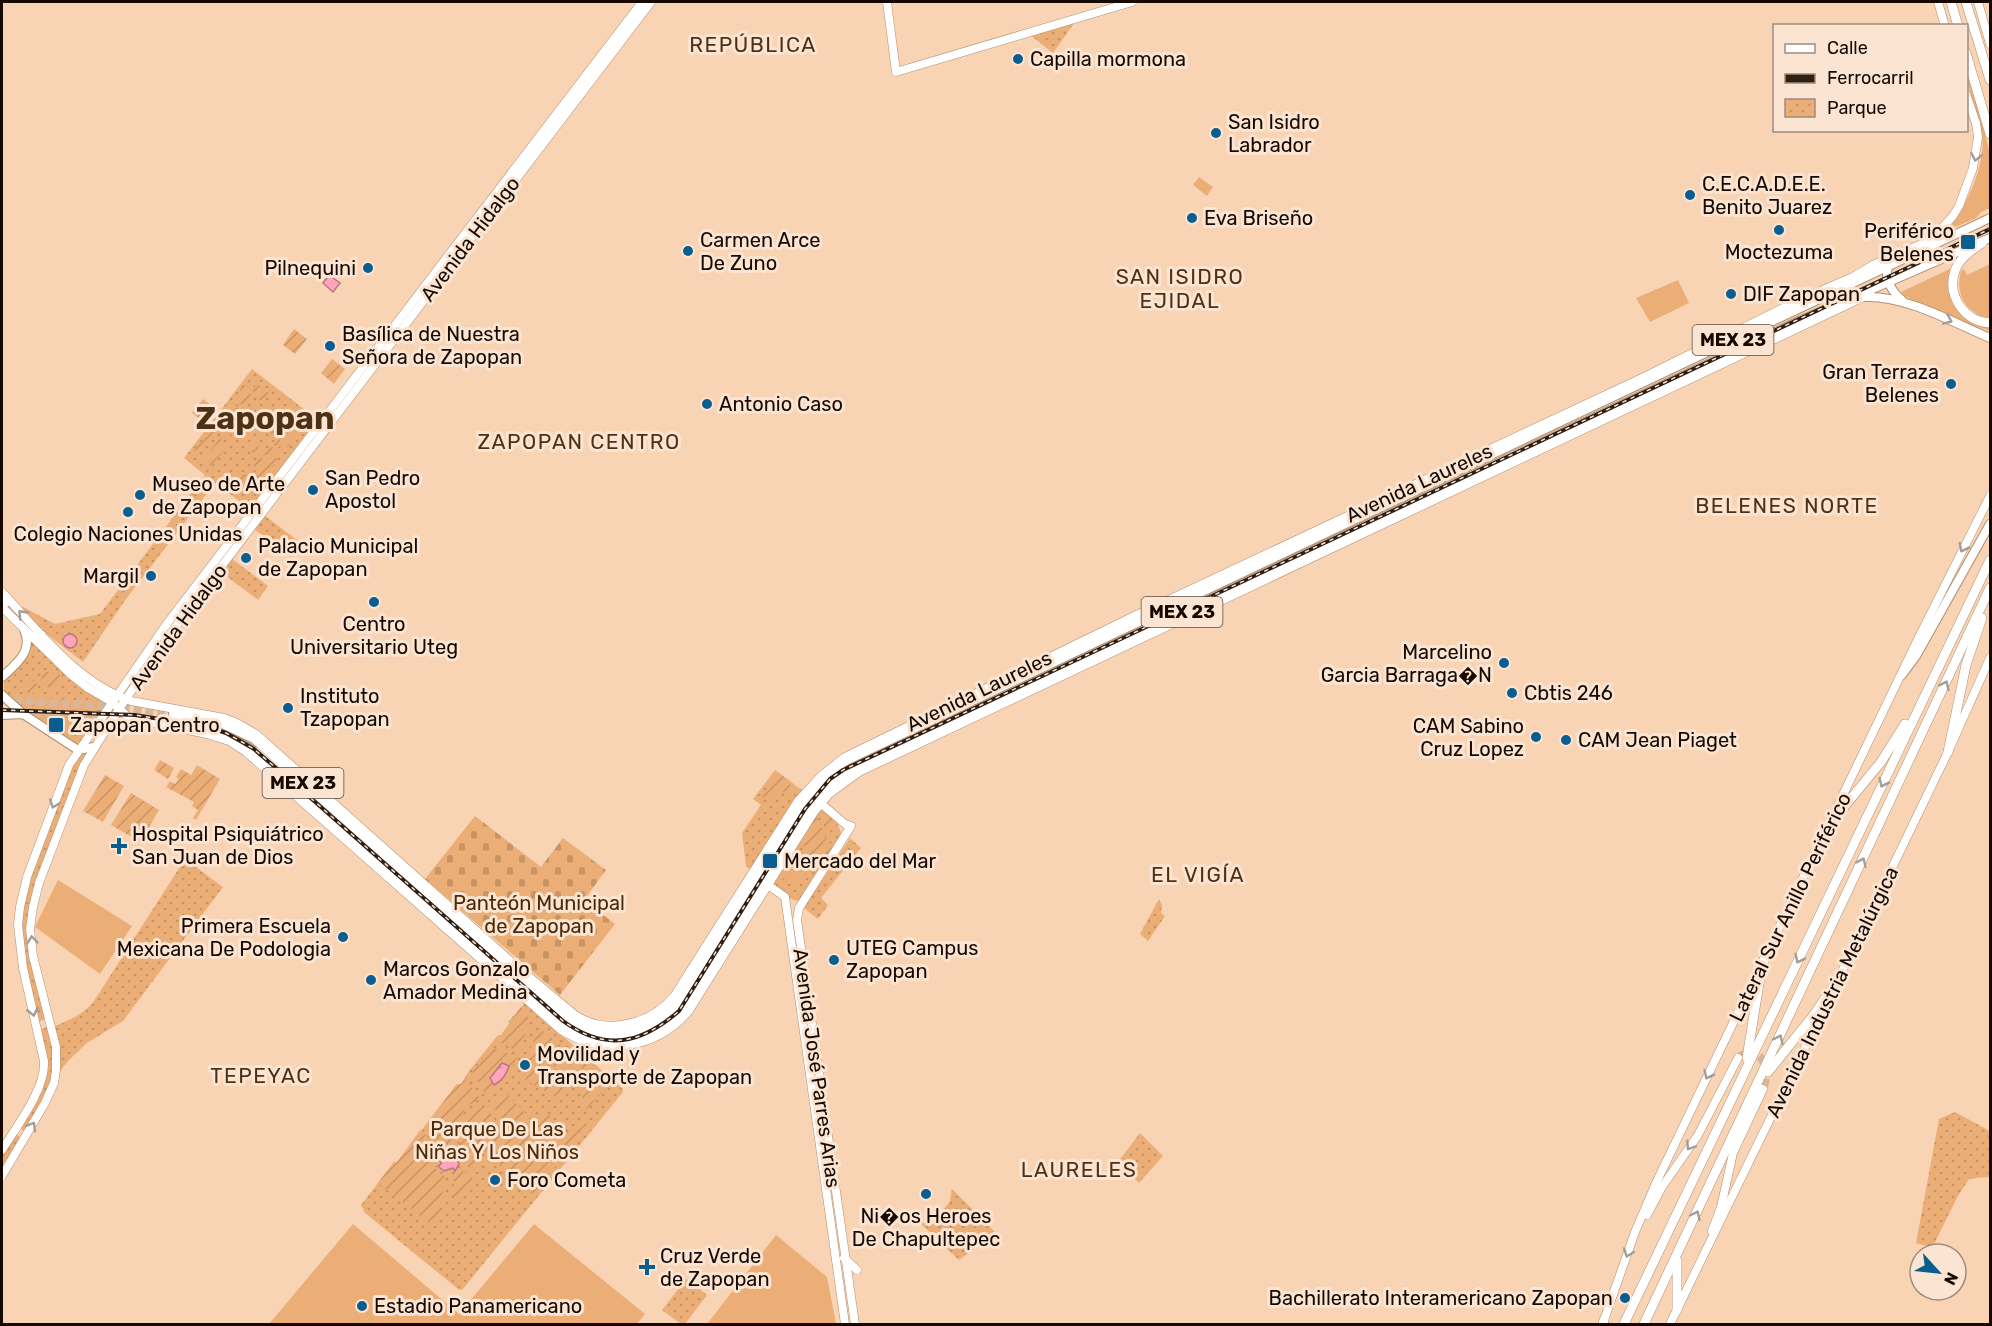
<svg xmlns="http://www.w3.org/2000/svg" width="1992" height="1326" font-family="Rubik,sans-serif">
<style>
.grass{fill:#ebae76}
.cemetery{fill:url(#cemetery-stones)}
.park{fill:url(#park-dots)}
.garden{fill:url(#garden-furrows)}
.water{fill:url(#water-ripples);stroke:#b87684;stroke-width:1.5}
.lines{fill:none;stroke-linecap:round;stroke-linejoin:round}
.secondary-tunnel{stroke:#d7b699;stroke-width:8;stroke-dasharray:8 4;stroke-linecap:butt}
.primary-tunnel{stroke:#d7b699;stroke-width:8;stroke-dasharray:8 4;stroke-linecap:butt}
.secondary-casing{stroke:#b18f71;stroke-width:9}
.primary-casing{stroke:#b18f71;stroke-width:10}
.motorway-casing{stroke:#b18f71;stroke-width:10}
.secondary{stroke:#fff;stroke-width:8}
.primary{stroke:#fff;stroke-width:8}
.motorway{stroke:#fff;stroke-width:9}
.rail-casing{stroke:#2e1f14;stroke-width:4}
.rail{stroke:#fbe4d1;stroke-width:1.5;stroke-dasharray:4.5;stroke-linecap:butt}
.oneway{stroke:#a19d99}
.poi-dot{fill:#095e8f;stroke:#fbe4d1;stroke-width:2}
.labels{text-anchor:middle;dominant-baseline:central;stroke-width:6;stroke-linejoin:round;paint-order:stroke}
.shield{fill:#fbe4d1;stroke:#5a4b3f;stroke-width:1.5}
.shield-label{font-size:18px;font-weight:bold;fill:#150901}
.poi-label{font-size:20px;fill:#150901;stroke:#fbe4d1;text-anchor:start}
.street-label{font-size:20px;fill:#150901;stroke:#fbe4d1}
.park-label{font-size:20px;fill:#492907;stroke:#fbe4d1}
.neighbourhood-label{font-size:21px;letter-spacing:1.5px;fill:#4e3114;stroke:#fbe4d1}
.town-label{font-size:32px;font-weight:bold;fill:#4e3114;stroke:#fbe4d1}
</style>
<defs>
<pattern id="cemetery-stones" width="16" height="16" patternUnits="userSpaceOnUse" patternTransform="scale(1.5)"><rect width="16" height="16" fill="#ebae76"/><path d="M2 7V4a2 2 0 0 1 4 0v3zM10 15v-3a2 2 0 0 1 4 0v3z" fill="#c99464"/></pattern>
<pattern id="park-dots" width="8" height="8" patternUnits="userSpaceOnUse" patternTransform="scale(1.5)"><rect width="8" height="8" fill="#ebae76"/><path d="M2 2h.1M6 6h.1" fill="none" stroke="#c99464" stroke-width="1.8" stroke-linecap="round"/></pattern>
<pattern id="garden-furrows" width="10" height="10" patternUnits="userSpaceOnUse" patternTransform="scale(1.5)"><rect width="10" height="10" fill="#ebae76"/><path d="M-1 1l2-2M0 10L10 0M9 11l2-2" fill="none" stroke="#c99464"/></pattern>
<pattern id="water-ripples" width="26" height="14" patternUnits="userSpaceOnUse" patternTransform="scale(1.5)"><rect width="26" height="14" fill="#fea5bc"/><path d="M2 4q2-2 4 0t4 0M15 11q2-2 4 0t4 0" fill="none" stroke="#d98da0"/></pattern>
</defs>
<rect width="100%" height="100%" fill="#f9d4b4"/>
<!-- grass -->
<g class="grass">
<path d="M1967,69l23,84v55l-9,4 -5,6 -30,13c21,-24 43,-71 35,-103 -5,-20 -14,-38 -14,-59z"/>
<polygon points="1199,177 1213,187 1207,196 1193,185"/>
<path d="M1990,264v55h-1c-24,-7 -34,-25 -28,-48l3,-2 3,6z"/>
<path d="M1954,267l1,37 35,23v4c-22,-9 -74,-23 -89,-39z"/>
<polygon points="1678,280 1689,303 1650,322 1636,298"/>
<polygon points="58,880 132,926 100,974 35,927"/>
<polygon points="353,1224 459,1314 534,1224 645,1314 637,1324 269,1324"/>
<polygon points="776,1235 827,1277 836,1324 707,1324"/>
</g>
<!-- cemetery -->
<polygon class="cemetery" points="475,816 541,867 563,838 606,870 584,900 615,924 560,995 425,879"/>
<!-- park -->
<g class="park">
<polygon points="1074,23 1053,53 1030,35"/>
<polygon points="252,369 318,420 250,509 215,483 126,599 83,662 49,636 21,609 23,607 55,624 100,614 205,475 184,458"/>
<polygon points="264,515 301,543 291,557 254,529"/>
<polygon points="231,558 268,586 258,600 221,572"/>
<polygon points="31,641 80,684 80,687 99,699 109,701 77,748 35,720 4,693 4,682"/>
<polygon points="81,752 87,753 74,779 53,839 29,928 46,1019 37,1022 20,943 22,901 66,776"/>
<polygon points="775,770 803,791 752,870 746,866 742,833 761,805 753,799"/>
<path d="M820,808c8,7 21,15 21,27l-40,64 -4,2c-8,-2 -21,-11 -24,-18z"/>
<polygon points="850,838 861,848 821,898 828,905 818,919 805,909 805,906"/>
<path d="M185,859l38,28 -100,134 -36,22 -19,18 -10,13 -5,-47c16,-7 30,-12 41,-26z"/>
<polygon points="1159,899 1162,905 1161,913 1165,916 1148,941 1140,934"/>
<polygon points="525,1003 622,1088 623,1092 462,1290 458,1289 365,1213 361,1205 394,1162 397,1162 457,1084 461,1084 469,1071 498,1035 501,1035 510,1024 508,1022"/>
<polygon points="47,1027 53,1049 52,1086 24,1131 20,1128 45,1071 38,1030"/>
<polygon points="1955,1112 1990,1131 1990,1178 1987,1177 1969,1179 1958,1196 1932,1248 1916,1243 1939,1119"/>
<polygon points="15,1132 21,1139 2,1172 2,1151"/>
<polygon points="1140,1133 1163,1156 1139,1183 1118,1162"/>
<polygon points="952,1189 996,1233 959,1260 919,1222 933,1224 950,1201"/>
<polygon points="686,1279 707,1295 685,1324 681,1324 662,1310"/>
</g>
<!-- garden -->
<g class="garden">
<polygon points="294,329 307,339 295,354 283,345"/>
<polygon points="332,359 345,369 334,384 321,373"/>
<polygon points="257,384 262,388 261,392 265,393 266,391 269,393 263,403 254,396 253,390"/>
<polygon points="244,385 250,390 251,397 247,403 237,405 232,401 237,394 241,395 240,390"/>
<polygon points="203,399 215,408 204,422 192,413"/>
<polygon points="248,406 256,412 247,424 232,412 236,408"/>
<polygon points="286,406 302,418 285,420 279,416 279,413"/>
<polygon points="230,416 245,427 236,439 228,432 226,420"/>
<polygon points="219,419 223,422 224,433 223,435 216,430 197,455 194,451"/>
<polygon points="307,422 288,447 283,446 282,440 291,428 288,423"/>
<polygon points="273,425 278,429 281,446 277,448 274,445 274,437 266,429 269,426"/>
<polygon points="221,437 221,441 227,446 211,466 203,460"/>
<polygon points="254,444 264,450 272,447 276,450 274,454 257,456 252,452 252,448"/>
<polygon points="275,456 277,460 258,485 254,464 258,459"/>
<polygon points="238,470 249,477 247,480 249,482 254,478 256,489 250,496 243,491 245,487 243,486 241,489 232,482 231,479"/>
<polygon points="45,671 60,675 59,683 54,692 40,681"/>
<circle cx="31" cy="687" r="7"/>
<polygon points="160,760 174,768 168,779 154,770"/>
<polygon points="197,765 220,779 196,820 193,818 198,810 192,806 194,802 166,787 170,781 175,784 179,779 176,777 181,769 191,775"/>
<polygon points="776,771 790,781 791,790 785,792 777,790 770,802 762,797 771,785 768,782"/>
<polygon points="105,775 124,786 103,822 83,811"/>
<polygon points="131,793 159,810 140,842 111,825"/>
<polygon points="824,811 837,823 833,830 829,831 822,815"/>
<polygon points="816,816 823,831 804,847 803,844 807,836 806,830"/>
<polygon points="824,836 827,838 811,859 807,850"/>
<polygon points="835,840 837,843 824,864 818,860 817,861 821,851"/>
<polygon points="797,858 794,870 783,879 779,879 778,876 786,863"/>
<polygon points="801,860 808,864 806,874 792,883"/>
<polygon points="521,1007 530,1020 519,1052 499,1041 498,1035 501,1035"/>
<polygon points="541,1029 568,1051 570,1053 562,1069 541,1063 527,1056 538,1031"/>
<polygon points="492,1047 517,1057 507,1080 486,1094 472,1072"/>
<polygon points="573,1054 586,1064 585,1075 595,1100 589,1107 583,1110 582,1065 560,1090 559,1105 551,1104 566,1072 569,1070"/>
<polygon points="527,1058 560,1074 550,1094 519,1076"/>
<polygon points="590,1067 609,1084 598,1097"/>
<polygon points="465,1079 480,1098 465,1108 450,1144 441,1146 427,1123 457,1084 461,1084"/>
<polygon points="504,1091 530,1118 509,1133 490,1101"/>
<path d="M486,1105l18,33 -15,12h-2l-12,13 2,4 -4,2 -9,-4 1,-6 -6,-12c4,-17 9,-34 27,-42z"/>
<polygon points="554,1115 540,1133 536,1131 519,1149 541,1169 581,1119 588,1121 561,1155 563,1157 533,1194 488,1155 540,1117"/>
<path d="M421,1129l16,21c-4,11 -4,20 7,25l-2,30 -8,22 -56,-44 16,-21h3z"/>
<polygon points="461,1170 472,1177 475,1182 455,1207 453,1205 454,1175"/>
</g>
<!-- water -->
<g class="water">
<polygon points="329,275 340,283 333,292 323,283"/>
<circle cx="70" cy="641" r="7"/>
<path d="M502,1063l7,3c-3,9 -6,14 -15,19l-4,-7z"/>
<polygon points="442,1150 445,1153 453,1151 459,1155 456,1156 459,1164 455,1171 453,1168 444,1171 438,1166 441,1164 439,1157"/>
</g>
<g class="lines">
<!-- secondary-tunnel -->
<path class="secondary-tunnel" d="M1738,1058c20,-18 35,10 25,31"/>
<!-- primary-tunnel -->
<g class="primary-tunnel">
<path d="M2,700c57,3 114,5 171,14"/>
<polyline points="20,713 121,716"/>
<polyline points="149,719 172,722"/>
</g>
<!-- secondary casing -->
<g class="secondary-casing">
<g id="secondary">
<polyline points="887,2 896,72 1132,2"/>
<polyline points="1938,2 1945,26"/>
<polyline points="1978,2 1990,44"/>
<path d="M2,592c37,40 76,91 129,109l93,17 13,5 19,11 259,231 60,50c32,21 77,9 100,-20l123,-194 24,-26 23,-18 287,-140 514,-241 147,-73 60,-26 20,-12 51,-22 17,-14 12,-13 6,-10 14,-38 5,-31 -2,-14 -10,-29"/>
<path d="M2,607l67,66 19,15 24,14 17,16 78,16 22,7 17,11 315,278c42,26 94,20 127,-18l126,-200 15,-18 30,-22 1011,-478"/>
<polyline points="818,801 845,824 851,826 799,908 797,920 855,1324"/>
<polyline points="765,883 785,897 845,1324"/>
<polyline points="1833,990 1948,752 1990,658"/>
<path d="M2,1150c14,-23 44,-61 42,-89l-21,-93 -5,-43 2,-18 7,-30 42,-112 97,-140 476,-623"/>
<polyline points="2,1176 45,1103 54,1083 56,1070 56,1047 33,956 30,929 33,907 39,883 84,765 119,709 173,630 651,2"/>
<polyline points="1647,1215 1662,1187 1698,1135 1738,1058"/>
<polyline points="1712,1231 1721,1207 1733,1153 1763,1089"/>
<polyline points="844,1258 857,1270"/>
<polyline points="1603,1323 1635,1232 1656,1183 1918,639 1990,496"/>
<polyline points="1670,1324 1828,1000"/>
</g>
</g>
<!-- primary casing -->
<g class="primary-casing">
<g id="primary">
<polyline points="1924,243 1939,238"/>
<path d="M1888,266c-4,13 4,26 14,34"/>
<path d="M1866,297c41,-1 86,25 124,41"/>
<polyline points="2,598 6,603"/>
<polyline points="27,639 42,635"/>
<polyline points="1902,675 1916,656 1990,524"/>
<path d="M2,677c14,-13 32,-26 22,-47"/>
<polyline points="2,695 23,714"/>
<path d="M173,714l49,10 32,15 313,278c31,20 73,20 102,-5 17,-15 28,-40 40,-60 22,-35 43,-70 65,-104 22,-35 37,-62 72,-87l1144,-543"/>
<polyline points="2,715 23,714 78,750 94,747"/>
<path d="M172,722l50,12 34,18 309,272c39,24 87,19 118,-16l125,-200 18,-20 30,-22 945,-446 189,-82"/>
</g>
</g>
<!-- motorway casing -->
<g class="motorway-casing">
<g id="motorway">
<polyline points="1951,2 1958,26"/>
<polyline points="1966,2 1990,80"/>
<polyline points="1966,53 1990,134"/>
<path d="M1982,243c-12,8 -24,16 -28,31 -6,24 12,48 36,49"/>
<polyline points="1948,752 1966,665 1982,618"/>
<polyline points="1830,824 1881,762 1905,724"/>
<polyline points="1747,1058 1759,983 1765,957"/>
<polyline points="1768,1072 1813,1016 1835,984"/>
<polyline points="1677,1261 1677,1310"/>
<polyline points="1603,1324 1604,1320"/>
<polyline points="1624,1324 1990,560"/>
<polyline points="1644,1324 1990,588"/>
</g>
</g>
<!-- secondary -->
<use href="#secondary" class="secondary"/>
<!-- primary -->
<use href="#primary" class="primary"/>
<!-- motorway -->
<use href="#motorway" class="motorway"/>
<!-- rail casing -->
<g class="rail-casing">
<path id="rail" d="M2,710l133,5 73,12 18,6 16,9 12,7 59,51 250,221c43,31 78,23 116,-10l126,-202 25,-30 13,-9 1147,-541"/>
</g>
<!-- rail -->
<use href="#rail" class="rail"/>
</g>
<!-- one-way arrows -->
<defs><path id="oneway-chevron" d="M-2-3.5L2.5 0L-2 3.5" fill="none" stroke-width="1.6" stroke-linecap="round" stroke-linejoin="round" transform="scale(1.5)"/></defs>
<g class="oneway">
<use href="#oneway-chevron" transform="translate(1976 157) rotate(101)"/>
<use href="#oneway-chevron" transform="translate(1948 320) rotate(23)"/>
<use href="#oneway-chevron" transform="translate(1963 548) rotate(117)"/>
<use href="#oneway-chevron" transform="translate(22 614) rotate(-134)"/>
<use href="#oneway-chevron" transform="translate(1945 685) rotate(-65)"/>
<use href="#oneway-chevron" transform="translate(1883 783) rotate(116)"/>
<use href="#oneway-chevron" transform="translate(54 804) rotate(110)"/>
<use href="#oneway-chevron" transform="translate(1862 862) rotate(-65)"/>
<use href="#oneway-chevron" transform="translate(32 940) rotate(-96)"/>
<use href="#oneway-chevron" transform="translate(1799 959) rotate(116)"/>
<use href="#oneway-chevron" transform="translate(33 1012) rotate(77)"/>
<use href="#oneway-chevron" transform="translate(1779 1039) rotate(-65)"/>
<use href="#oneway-chevron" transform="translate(1708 1075) rotate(116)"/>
<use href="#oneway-chevron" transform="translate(32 1126) rotate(-59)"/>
<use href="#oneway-chevron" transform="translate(1690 1146) rotate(124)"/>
<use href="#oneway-chevron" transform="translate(1696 1215) rotate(-65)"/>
<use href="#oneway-chevron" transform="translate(1628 1253) rotate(110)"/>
</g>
<!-- markers -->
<g class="poi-dot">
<circle cx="1018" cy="59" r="6"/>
<circle cx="1216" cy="133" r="6"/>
<circle cx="1690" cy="195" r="6"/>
<circle cx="1192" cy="218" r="6"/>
<circle cx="1779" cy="230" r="6"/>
<rect x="1960" y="234" width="16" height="16" rx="3"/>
<circle cx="688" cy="251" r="6"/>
<circle cx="368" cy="268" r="6"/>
<circle cx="1731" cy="294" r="6"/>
<circle cx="330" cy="346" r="6"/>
<circle cx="1951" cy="384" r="6"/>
<circle cx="707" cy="404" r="6"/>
<circle cx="313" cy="490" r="6"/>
<circle cx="140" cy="495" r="6"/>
<circle cx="128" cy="512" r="6"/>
<circle cx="246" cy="558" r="6"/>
<circle cx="151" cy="576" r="6"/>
<circle cx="374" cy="602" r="6"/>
<circle cx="1504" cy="663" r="6"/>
<circle cx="1512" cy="693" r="6"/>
<circle cx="288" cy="708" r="6"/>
<rect x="48" y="717" width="16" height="16" rx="3"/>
<circle cx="1536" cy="737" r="6"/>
<circle cx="1566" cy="740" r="6"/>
<path d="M116 837h6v6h6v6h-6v6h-6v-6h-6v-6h6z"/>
<rect x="762" y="853" width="16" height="16" rx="3"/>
<circle cx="343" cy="937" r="6"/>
<circle cx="834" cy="960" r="6"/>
<circle cx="371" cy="980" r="6"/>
<circle cx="525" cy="1065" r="6"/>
<circle cx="495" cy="1180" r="6"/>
<circle cx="926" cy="1194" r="6"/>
<path d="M644 1258h6v6h6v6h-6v6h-6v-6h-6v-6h6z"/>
<circle cx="1625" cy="1298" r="6"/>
<circle cx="362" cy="1306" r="6"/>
</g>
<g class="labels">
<!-- shield labels -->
<g class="shield">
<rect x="1692.5" y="325" width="81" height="30" rx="4.5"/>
<rect x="1141.5" y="597" width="81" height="30" rx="4.5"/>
<rect x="262.5" y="768" width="81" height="30" rx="4.5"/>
</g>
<g class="shield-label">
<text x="1733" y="340">MEX 23</text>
<text x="1182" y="612">MEX 23</text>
<text x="303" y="783">MEX 23</text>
</g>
<!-- poi labels -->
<g class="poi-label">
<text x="1030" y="59">Capilla mormona</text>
<text x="1228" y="122">San Isidro<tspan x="1228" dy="23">Labrador</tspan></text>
<text x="1702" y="184">C.E.C.A.D.E.E.<tspan x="1702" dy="23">Benito Juarez</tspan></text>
<text x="1204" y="218">Eva Briseño</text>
<text x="1954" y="231" text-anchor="end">Periférico<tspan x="1954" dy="23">Belenes</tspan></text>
<text x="700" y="240">Carmen Arce<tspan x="700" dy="23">De Zuno</tspan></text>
<text x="1779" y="252" text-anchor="middle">Moctezuma</text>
<text x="356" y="268" text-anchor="end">Pilnequini</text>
<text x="1743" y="294">DIF Zapopan</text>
<text x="342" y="334">Basílica de Nuestra<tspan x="342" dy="23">Señora de Zapopan</tspan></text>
<text x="1939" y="372" text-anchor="end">Gran Terraza<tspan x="1939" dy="23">Belenes</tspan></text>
<text x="719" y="404">Antonio Caso</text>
<text x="325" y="478">San Pedro<tspan x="325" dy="23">Apostol</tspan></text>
<text x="152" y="484">Museo de Arte<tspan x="152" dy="23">de Zapopan</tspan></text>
<text x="128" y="534" text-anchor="middle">Colegio Naciones Unidas</text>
<text x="258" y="546">Palacio Municipal<tspan x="258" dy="23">de Zapopan</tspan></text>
<text x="139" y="576" text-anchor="end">Margil</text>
<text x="374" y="624" text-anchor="middle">Centro<tspan x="374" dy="23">Universitario Uteg</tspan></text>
<text x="1492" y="652" text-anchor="end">Marcelino<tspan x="1492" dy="23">Garcia Barraga�N</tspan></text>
<text x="1524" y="693">Cbtis 246</text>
<text x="300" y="696">Instituto<tspan x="300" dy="23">Tzapopan</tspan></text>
<text x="70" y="725">Zapopan Centro</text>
<text x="1524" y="726" text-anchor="end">CAM Sabino<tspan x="1524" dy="23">Cruz Lopez</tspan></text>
<text x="1578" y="740">CAM Jean Piaget</text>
<text x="132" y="834">Hospital Psiquiátrico<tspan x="132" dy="23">San Juan de Dios</tspan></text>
<text x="784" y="861">Mercado del Mar</text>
<text x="331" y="926" text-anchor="end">Primera Escuela<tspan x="331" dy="23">Mexicana De Podologia</tspan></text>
<text x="846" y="948">UTEG Campus<tspan x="846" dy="23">Zapopan</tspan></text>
<text x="383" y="969">Marcos Gonzalo<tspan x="383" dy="23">Amador Medina</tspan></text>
<text x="537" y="1054">Movilidad y<tspan x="537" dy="23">Transporte de Zapopan</tspan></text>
<text x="507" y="1180">Foro Cometa</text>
<text x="926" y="1216" text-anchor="middle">Ni�os Heroes<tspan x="926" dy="23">De Chapultepec</tspan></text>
<text x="660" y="1256">Cruz Verde<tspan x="660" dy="23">de Zapopan</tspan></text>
<text x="1613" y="1298" text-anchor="end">Bachillerato Interamericano Zapopan</text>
<text x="374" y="1306">Estadio Panamericano</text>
</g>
<!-- street labels -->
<g class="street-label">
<text transform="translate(470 239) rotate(-53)">Avenida Hidalgo</text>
<text transform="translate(1419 483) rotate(-25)">Avenida Laureles</text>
<text transform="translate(178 627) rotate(-54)">Avenida Hidalgo</text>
<text transform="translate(979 691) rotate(-26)">Avenida Laureles</text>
<text transform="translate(1790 907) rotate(-64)">Lateral Sur Anillo Periférico</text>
<text transform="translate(1832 992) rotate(-64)">Avenida Industria Metalúrgica</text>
<text transform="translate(817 1068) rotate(82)">Avenida José Parres Arias</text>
</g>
<!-- park labels -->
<g class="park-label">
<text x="539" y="903">Panteón Municipal<tspan x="539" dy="23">de Zapopan</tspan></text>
<text x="497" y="1129">Parque De Las<tspan x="497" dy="23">Niñas Y Los Niños</tspan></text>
</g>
<!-- neighbourhood labels -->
<g class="neighbourhood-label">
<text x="753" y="44">REPÚBLICA</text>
<text x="1180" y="276">SAN ISIDRO<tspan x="1180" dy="24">EJIDAL</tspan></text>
<text x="579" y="441">ZAPOPAN CENTRO</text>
<text x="1787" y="505">BELENES NORTE</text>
<text x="1198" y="874">EL VIGÍA</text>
<text x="261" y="1075">TEPEYAC</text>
<text x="1079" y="1169">LAURELES</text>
</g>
<!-- town labels -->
<g class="town-label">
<text x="265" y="418">Zapopan</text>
</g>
</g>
<!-- border -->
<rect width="1992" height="1326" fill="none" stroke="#150901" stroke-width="6"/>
<!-- legend -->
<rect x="1773" y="24" width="195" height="108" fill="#fbe4d1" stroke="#9f8c7e" stroke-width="1.5"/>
<rect x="1785" y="44" width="30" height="9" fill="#ffffff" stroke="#9f8c7e" stroke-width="1.5"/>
<text x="1827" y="54" font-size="18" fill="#150901">Calle</text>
<rect x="1785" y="74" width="30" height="9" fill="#2e1f14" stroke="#9f8c7e" stroke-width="1.5"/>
<text x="1827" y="84" font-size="18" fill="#150901">Ferrocarril</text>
<rect x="1785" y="99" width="30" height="18" fill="url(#park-dots)" stroke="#9f8c7e" stroke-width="1.5"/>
<text x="1827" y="114" font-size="18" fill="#150901">Parque</text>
<!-- north arrow -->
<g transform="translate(1938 1272) rotate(117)"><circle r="28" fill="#fbe4d1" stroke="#9f8c7e" stroke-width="1.5"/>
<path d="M0-4.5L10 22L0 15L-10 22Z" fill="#095e8f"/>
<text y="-9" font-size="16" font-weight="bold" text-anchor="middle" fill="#150901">N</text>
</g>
</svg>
